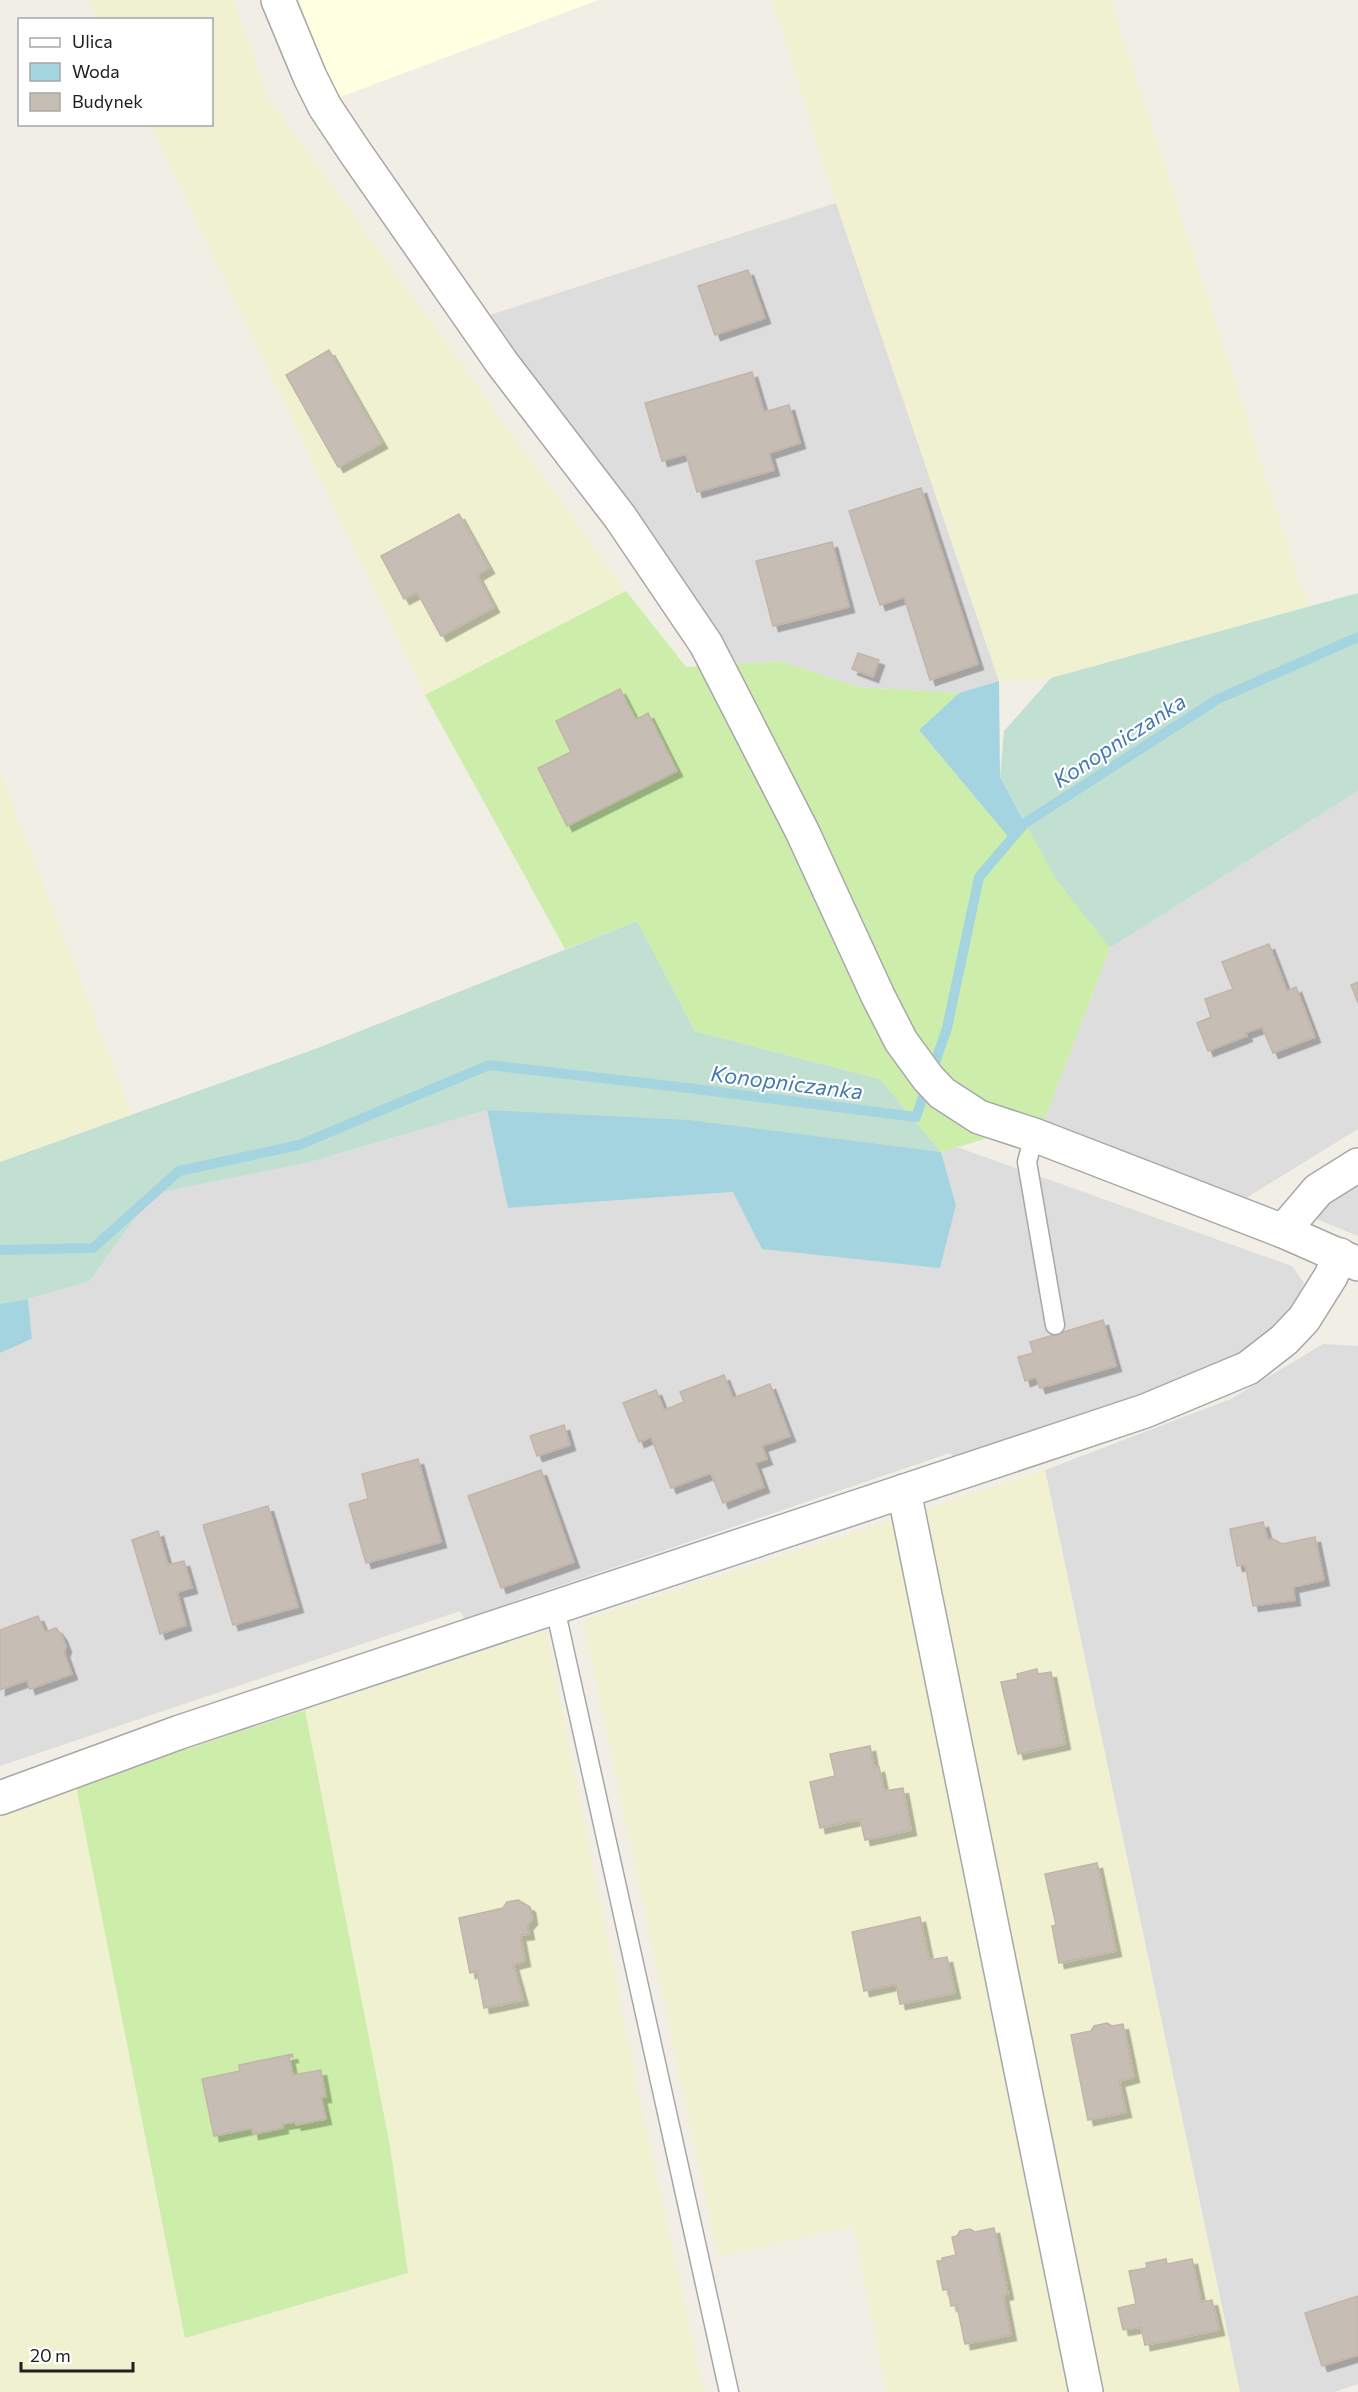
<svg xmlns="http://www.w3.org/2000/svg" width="1358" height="2392" font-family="Commissioner,sans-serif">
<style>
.residential{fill:#dedddd}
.education{fill:#ffffe2}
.farmland{fill:#eff1d1}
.grass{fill:#cea}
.wetland{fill:#c2e0d2}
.water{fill:#a5d4e1}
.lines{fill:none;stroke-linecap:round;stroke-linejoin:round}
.stream{stroke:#a5d4e1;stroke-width:10}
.building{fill:#c6bdb5;stroke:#c4b4a8;stroke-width:1.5;filter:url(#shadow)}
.service-casing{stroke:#a7a7a7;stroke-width:21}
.minor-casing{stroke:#a7a7a7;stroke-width:36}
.service{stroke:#fff;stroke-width:18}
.minor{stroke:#fff;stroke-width:33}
.labels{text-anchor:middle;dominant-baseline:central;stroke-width:4.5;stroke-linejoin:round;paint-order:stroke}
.water-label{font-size:22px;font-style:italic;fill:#437aae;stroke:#fff}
</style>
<defs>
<filter id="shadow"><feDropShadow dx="5.5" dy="5.5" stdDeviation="0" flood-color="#0004"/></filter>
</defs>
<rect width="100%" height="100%" fill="#f1eee6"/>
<!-- residential -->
<g class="residential">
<polygon points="836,203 999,681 959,693 858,687 779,661 733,664 487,316"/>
<polygon points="1358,791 1358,1129 1243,1200 1044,1121 1110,948"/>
<polygon points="487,1110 509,1208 733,1192 956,1205 941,1152 957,1147 1292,1266 1304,1283 1294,1309 1266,1335 1230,1361 1179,1382 956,1461 950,1453 530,1596 465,1620 460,1611 0,1766 0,1353 32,1339 28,1299 90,1281 152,1194 307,1163"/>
<polygon points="1358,1176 1358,1236 1316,1219 1346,1183"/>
<polygon points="1323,1344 1358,1346 1358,2384 1335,2392 1240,2392 1045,1470 1231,1399"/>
</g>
<!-- education -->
<polygon class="education" points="299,0 598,0 335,99"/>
<!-- farmland -->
<g class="farmland">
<polygon points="89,0 234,0 268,97 626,591 425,695 150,125 212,124 212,20 99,19"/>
<polygon points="772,0 1111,0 1308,607 1051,678 999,681 836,203"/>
<polygon points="0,771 132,1114 0,1162"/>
<polygon points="1045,1470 1240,2392 886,2392 853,2226 718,2257 583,1621"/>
<polygon points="546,1630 638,2091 704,2392 0,2392 0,1813 76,1786 185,2338 407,2274 390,2146 305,1710"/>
</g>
<!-- grass -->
<g class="grass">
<polygon points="626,591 686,667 779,661 858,687 959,693 919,730 1011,839 1025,823 1110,948 1044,1121 941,1152 880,1079 695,1031 637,921 565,949 425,695"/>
<polygon points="305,1710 390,2146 408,2273 185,2338 76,1786"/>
</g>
<!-- wetland -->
<g class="wetland">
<polygon points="1358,593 1358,791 1110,948 1056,879 1000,777 1004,731 1051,678"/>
<polygon points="637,921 695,1031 880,1079 941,1152 487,1110 307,1163 152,1194 90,1281 28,1299 0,1304 0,1162 315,1049"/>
</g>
<!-- water -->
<g class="water">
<polygon points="999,681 1000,777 1025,823 1011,840 919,730 959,693"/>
<polygon points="487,1110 689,1120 941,1152 956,1205 940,1268 762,1249 733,1192 508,1208"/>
<polygon points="28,1299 32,1339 0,1353 0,1304"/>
</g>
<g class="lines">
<!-- stream -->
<polyline class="stream" points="0,1250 93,1248 179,1171 299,1145 489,1065 688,1088 916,1117 947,1028 979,877 1025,823 1218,699 1358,637"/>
</g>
<!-- building -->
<g class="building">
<polygon points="748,270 765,318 715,335 698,286"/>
<polygon points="329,350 382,443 338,467 286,375"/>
<polygon points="752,372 764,412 789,405 800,443 769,453 774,470 697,492 686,454 662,461 645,403"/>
<polygon points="921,488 978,664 930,680 904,597 880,605 849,511"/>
<polygon points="459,514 489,568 477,575 494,607 441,636 417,592 404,599 381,556"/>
<polygon points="832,542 849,607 773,626 756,561"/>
<polygon points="858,653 879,660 873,677 852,669"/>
<polygon points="620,689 636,720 648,713 677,771 567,826 538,768 571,752 556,721"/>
<polygon points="1269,944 1287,991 1296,987 1315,1037 1273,1053 1262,1027 1245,1033 1247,1036 1208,1051 1197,1023 1211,1017 1205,999 1233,989 1222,962"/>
<polygon points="1358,982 1358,1003 1351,985"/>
<polygon points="1103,1320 1116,1366 1040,1388 1036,1377 1025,1381 1018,1357 1033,1353 1030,1342"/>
<polygon points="724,1375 733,1398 770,1384 790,1436 762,1446 767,1459 755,1463 764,1487 723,1503 711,1473 671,1488 651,1437 639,1442 623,1403 656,1390 664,1410 684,1402 680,1392"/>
<polygon points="564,1425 570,1445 537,1456 530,1436"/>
<polygon points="418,1459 441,1542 366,1563 349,1504 368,1499 362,1474"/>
<polygon points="541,1470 574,1562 501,1588 468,1496"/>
<polygon points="268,1506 298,1607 233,1625 203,1525"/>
<polygon points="1263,1522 1268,1540 1273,1539 1282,1544 1315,1537 1324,1580 1293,1587 1295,1600 1253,1606 1245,1564 1237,1566 1230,1529"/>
<polygon points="158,1531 168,1565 184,1561 192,1588 177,1592 186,1625 160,1634 132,1540"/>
<polygon points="38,1616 45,1632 56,1628 62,1636 66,1647 64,1652 72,1674 30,1689 27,1680 0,1690 0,1630"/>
<polygon points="1037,1669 1038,1674 1051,1672 1065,1744 1018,1754 1001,1682 1018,1679 1017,1674"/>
<polygon points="870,1746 874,1768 879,1767 884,1791 903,1788 911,1830 865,1840 860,1819 820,1828 810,1782 835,1776 830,1754"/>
<polygon points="1097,1863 1116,1951 1059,1963 1052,1926 1056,1925 1045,1874"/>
<polygon points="518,1900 530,1907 532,1919 527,1925 529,1934 520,1935 525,1961 513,1964 523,2000 484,2008 477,1971 470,1973 459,1918 503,1908 507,1902"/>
<polygon points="920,1917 929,1960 947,1957 955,1993 900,2004 896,1984 864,1991 852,1932"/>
<polygon points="1107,2023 1112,2026 1123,2024 1134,2077 1119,2081 1126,2112 1088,2120 1071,2035 1091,2031 1094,2026"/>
<polygon points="292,2054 293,2057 289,2057 293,2075 321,2070 326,2097 321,2097 326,2119 296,2125 295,2122 282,2124 283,2128 253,2134 252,2128 214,2136 202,2079 240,2071 239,2065"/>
<polygon points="994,2228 1008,2294 1003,2295 1011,2335 965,2344 957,2305 951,2306 948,2289 943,2290 937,2261 942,2261 942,2258 956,2255 952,2237 957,2236 960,2231 970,2229 975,2232"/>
<polygon points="1166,2259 1167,2264 1192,2259 1201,2302 1212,2300 1219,2330 1145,2345 1141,2327 1123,2330 1118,2308 1136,2304 1129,2271 1147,2268 1146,2263"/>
<polygon points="1358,2296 1358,2355 1322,2366 1305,2313"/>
</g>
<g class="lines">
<!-- service casing -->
<g class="service-casing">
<g id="service">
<polyline points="1034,1135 1027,1162 1055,1325"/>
<polyline points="555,1608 729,2392"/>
</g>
</g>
<!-- minor casing -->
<g class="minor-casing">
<g id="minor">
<polyline points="278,0 310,77 325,107 355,152 502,363 620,517 706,644 802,831 878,996 901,1041 928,1078 942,1093 979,1117 1034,1135 1283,1231 1358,1264"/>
<polyline points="1283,1231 1318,1190 1358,1165"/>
<polyline points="904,1491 1086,2392"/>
<polyline points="0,1798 180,1732 1145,1411 1248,1368 1284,1340 1304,1319 1331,1276 1340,1255"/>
</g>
</g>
<!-- service -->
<use href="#service" class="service"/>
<!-- minor -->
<use href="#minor" class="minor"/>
</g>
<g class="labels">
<!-- water labels -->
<g class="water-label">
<text transform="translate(1119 740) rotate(-33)">Konopniczanka</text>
<text transform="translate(787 1082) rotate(7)">Konopniczanka</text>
</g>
</g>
<!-- legend -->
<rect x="18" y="18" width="195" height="108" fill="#ffffff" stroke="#a6a6a6" stroke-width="1.5"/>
<rect x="30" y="38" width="30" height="9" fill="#ffffff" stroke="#a6a6a6" stroke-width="1.5"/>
<text x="72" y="48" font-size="18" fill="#202020">Ulica</text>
<rect x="30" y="63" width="30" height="18" fill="#a5d4e1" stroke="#a6a6a6" stroke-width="1.5"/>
<text x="72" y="78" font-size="18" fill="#202020">Woda</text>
<rect x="30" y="93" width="30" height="18" fill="#c6bdb5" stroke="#a6a6a6" stroke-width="1.5"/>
<text x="72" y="108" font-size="18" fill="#202020">Budynek</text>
<!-- scale -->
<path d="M21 2362v9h112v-9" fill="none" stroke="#202020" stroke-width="3"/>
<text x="30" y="2362" font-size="18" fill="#202020" stroke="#ffffff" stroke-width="4.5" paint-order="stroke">20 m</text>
</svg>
